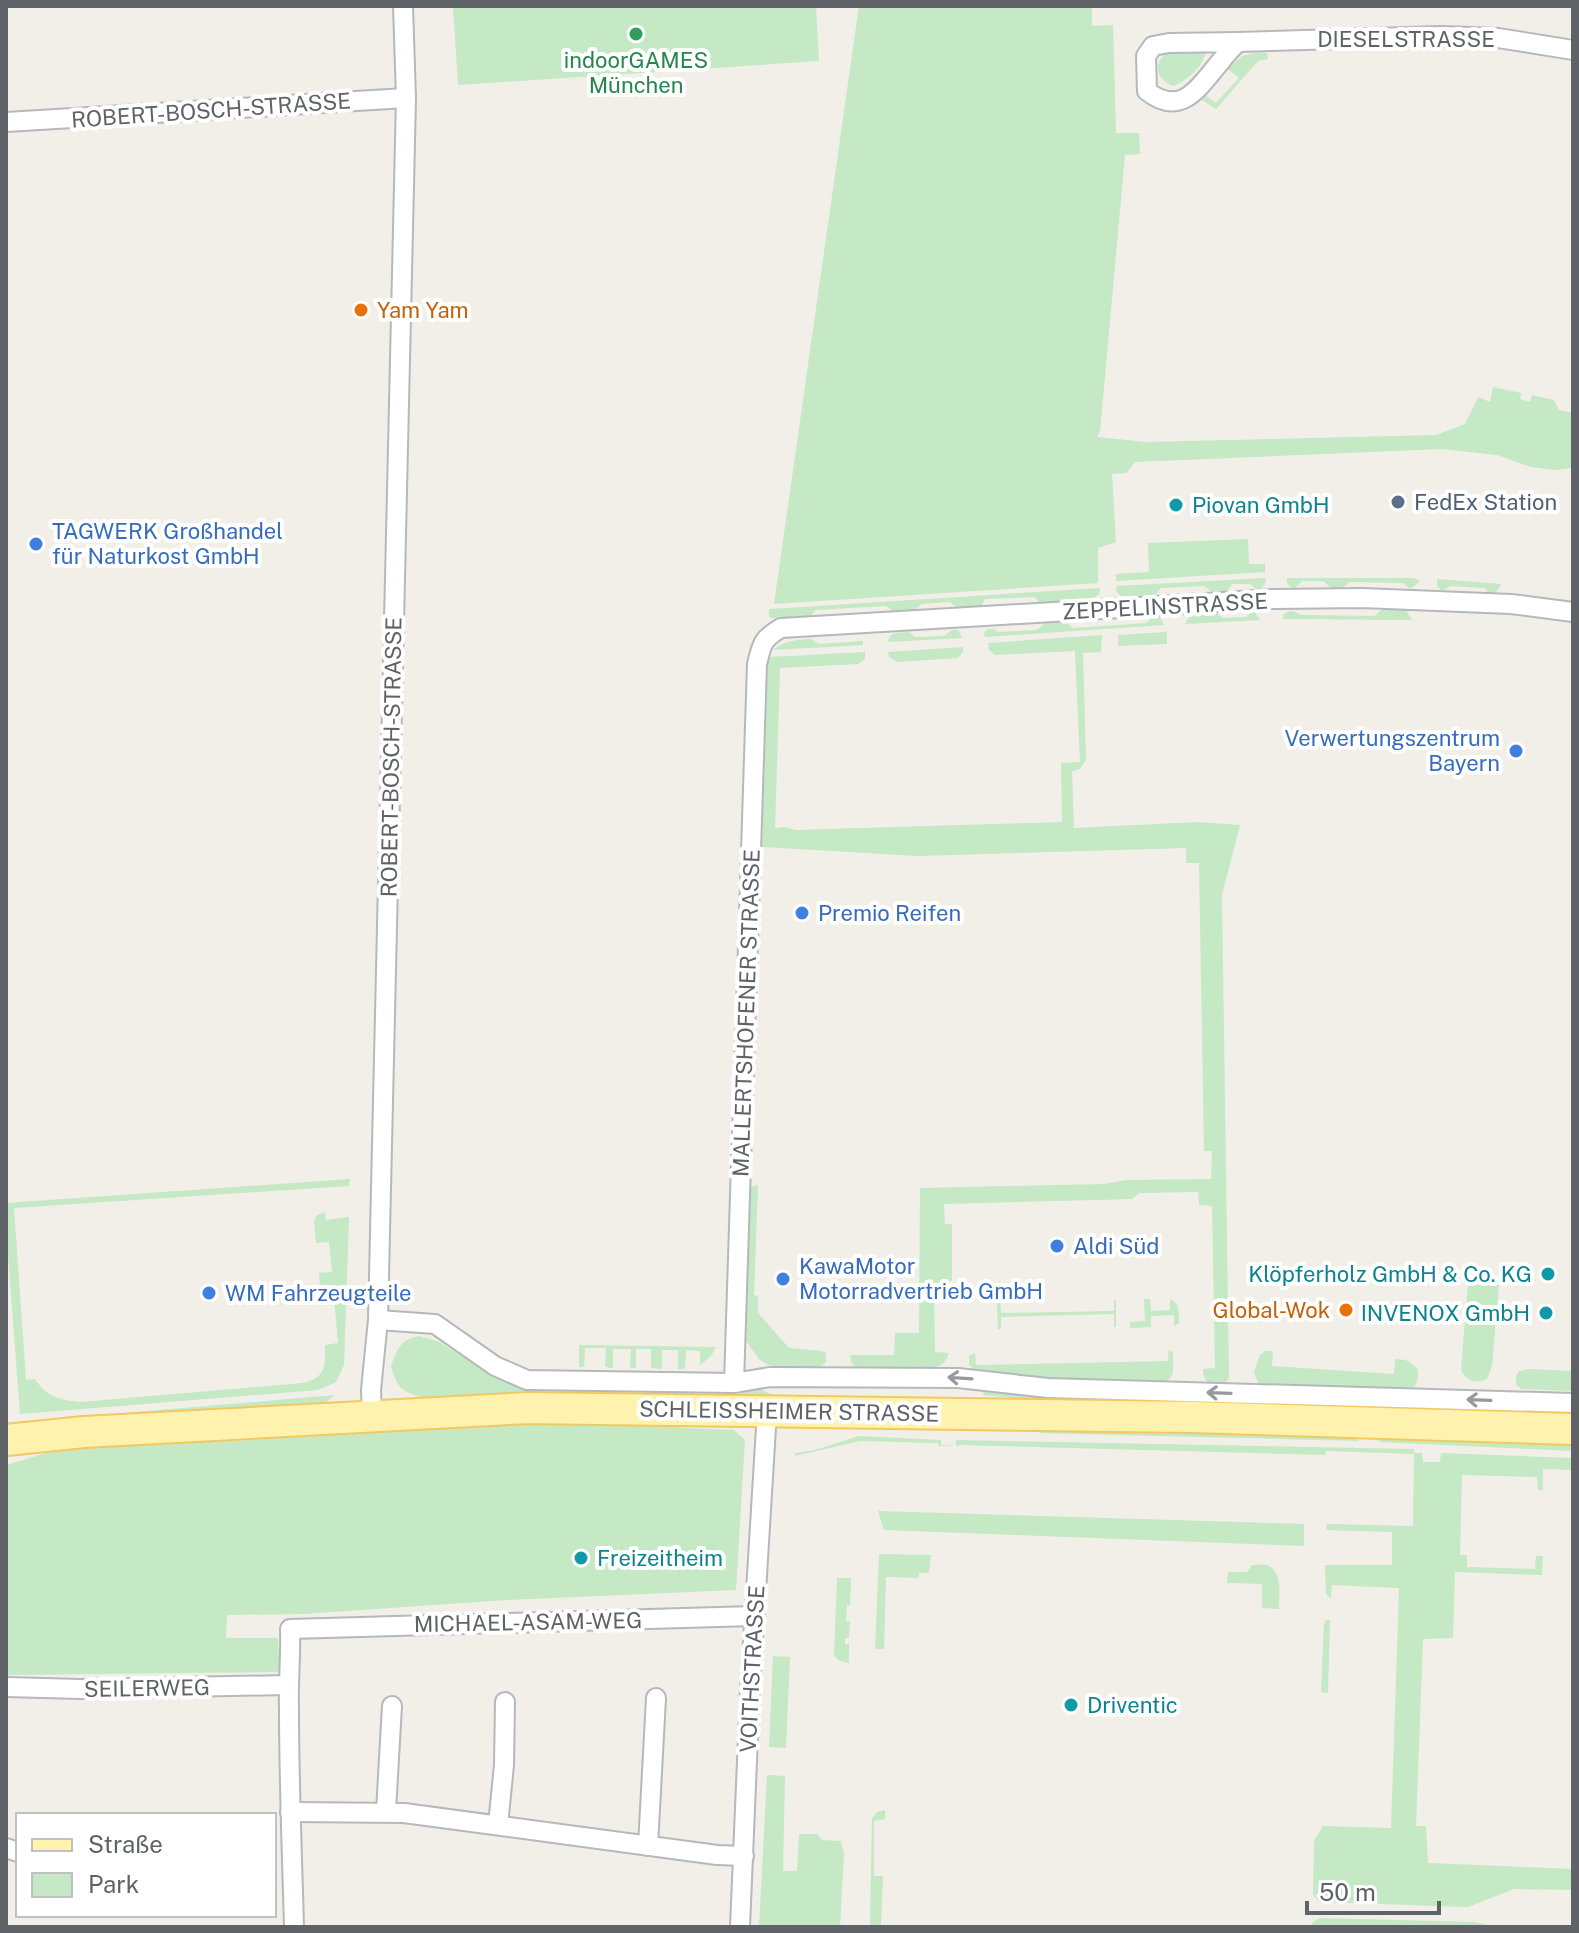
<svg xmlns="http://www.w3.org/2000/svg" width="1579" height="1933" font-family="'Public Sans',sans-serif">
<style>
.green{fill:#c5e8c5}
.lines{fill:none;stroke-linecap:round;stroke-linejoin:round}
.minor-casing{stroke:#b5b8bc;stroke-width:22}
.primary-casing{stroke:#f2c960;stroke-width:34}
.minor{stroke:#fff;stroke-width:18}
.primary{stroke:#fff2af;stroke-width:30}
.oneway{stroke:#979a9d}
.leisure-dot{fill:#2e9e5b;stroke:#fff;stroke-width:3}
.food-dot{fill:#e8710a;stroke:#fff;stroke-width:3}
.service-dot{fill:#5c6f8a;stroke:#fff;stroke-width:3}
.culture-dot{fill:#0f9aa8;stroke:#fff;stroke-width:3}
.shop-dot{fill:#3f7fe0;stroke:#fff;stroke-width:3}
.labels{text-anchor:middle;dominant-baseline:central;stroke-width:8;stroke-linejoin:round;paint-order:stroke}
.street-label{font-size:22px;fill:#5f6368;stroke:#fff}
.leisure-label{font-size:22px;fill:#27864d;stroke:#fff}
.food-label{font-size:22px;fill:#c56008;stroke:#fff;text-anchor:start}
.service-label{font-size:22px;fill:#4e5e75;stroke:#fff;text-anchor:start}
.culture-label{font-size:22px;fill:#0d838f;stroke:#fff;text-anchor:start}
.shop-label{font-size:22px;fill:#366cbe;stroke:#fff;text-anchor:start}
</style>
<rect width="100%" height="100%" fill="#f1efe8"/>
<!-- green -->
<g class="green">
<polygon points="453,6 816,6 819,61 458,85"/>
<polygon points="859,6 1092,6 1092,26 1113,25 1116,133 1139,133 1140,154 1125,155 1100,431 1097,437 1146,442 1436,435 1465,424 1478,397 1490,402 1493,387 1521,393 1520,399 1530,402 1532,395 1554,400 1559,410 1573,413 1573,468 1555,470 1531,467 1497,455 1442,449 1135,462 1126,473 1112,474 1116,542 1098,548 1098,583 774,604"/>
<path d="M1169,51h33l3,4c-4,13 -20,27 -32,31 -18,-8 -21,-23 -4,-35z"/>
<polygon points="1255,53 1267,53 1268,59 1258,61 1216,109 1202,100 1206,96 1216,103 1239,78 1228,69 1242,56"/>
<polygon points="1248,539 1249,564 1265,564 1265,572 1116,581 1116,574 1149,572 1148,543"/>
<polygon points="1266,578 1265,583 1261,589 1256,589 1250,584 1232,584 1227,591 1211,591 1205,586 1161,588 1154,596 1122,597 1116,591 1117,586"/>
<polygon points="1287,578 1413,578 1419,580 1418,583 1410,589 1403,583 1349,582 1343,588 1331,588 1323,581 1302,581 1295,588 1292,588 1287,583"/>
<path d="M1437,579l64,5c-3,6 -5,11 -12,10l-4,-6 -34,-2 -9,5 -5,-5z"/>
<polygon points="1100,588 1099,594 1093,599 1039,602 1035,597 985,599 981,606 956,607 950,602 922,604 914,610 893,611 886,606 815,610 810,617 777,619 769,617 769,609"/>
<path d="M1382,609l24,1 6,10 -129,-1v-4c7,-6 10,-4 18,0l74,1z"/>
<polygon points="1215,612 1223,618 1246,617 1250,612 1255,612 1260,620 1185,624 1191,614"/>
<polygon points="1152,617 1160,617 1164,625 985,637 984,633 988,629 994,629 998,632 1037,630 1045,623 1067,622 1072,628 1147,623"/>
<path d="M952,630h6l4,8 -74,4c2,-11 11,-9 21,-10l6,5 29,-1z"/>
<polygon points="1167,632 1167,644 1118,646 1118,635"/>
<path d="M1102,635l-1,17 -18,1 3,107 -6,9 -8,2 2,57 124,-6 42,3 -18,70 7,483c-9,15 -26,9 -26,-9l12,-1 -3,-162 -13,-1 -1,-13 -59,1 -7,6 -188,5 1,20h7v56l-4,4 -14,1 1,67 14,1c-3,8 -5,12 -14,14h-80l-4,-5 -1,-7h44l1,-22h24l1,-145 184,-4 22,-4 85,-1 1,-28h-8l-5,-288h-13v-15l-268,8 -156,-9 6,-190 97,-5v7l-7,5 -78,4 -5,160 10,-1 11,3 266,-8 -1,-59 19,-1 -5,-111 -80,4 -6,-5 -1,-7z"/>
<path d="M811,639l8,5 44,-3v4l-90,5c13,-10 23,-10 38,-11z"/>
<polygon points="963,647 963,652 958,658 897,662 889,657 888,652"/>
<path d="M350,1179l-1,7 -335,22 12,172 9,-1c11,18 26,21 45,23l223,-19c24,-6 22,-17 22,-38l13,-2 -5,-58 -13,1 -1,-13 13,-1 -3,-30 -13,1 -2,-22 3,-6 8,-3 1,8 23,-3 -5,148 -8,17 -18,8 -298,24 -14,-185v-26z"/>
<polygon points="758,1185 754,1295 758,1296 758,1313 789,1348 821,1351 826,1353 826,1362 820,1367 780,1367 768,1365 759,1359 746,1341 750,1187"/>
<path d="M1468,1284l31,1 -7,81 -5,13c-12,5 -20,2 -26,-9z"/>
<path d="M1144,1299h6l1,12 19,-1v-11c10,4 9,15 9,24l-5,3v-11l-23,1v11l-21,1v-6l15,-1z"/>
<polygon points="1114,1300 1116,1300 1116,1327 1114,1327 1114,1314 1001,1317 1001,1329 998,1329 997,1302 1000,1302 1001,1313 1114,1311"/>
<path d="M419,1336l18,5 79,46 206,6 38,-4 11,5 29,7 -380,-4c-21,-7 -23,-11 -29,-31 7,-17 8,-26 28,-30z"/>
<polygon points="579,1345 584,1345 716,1347 711,1356 700,1365 700,1351 686,1350 685,1369 678,1369 678,1350 662,1350 662,1369 651,1368 651,1349 636,1349 636,1368 630,1368 631,1349 613,1349 613,1368 605,1367 606,1348 585,1348 584,1367 579,1367"/>
<path d="M1169,1350l4,2v2c0,12 3,26 -11,29l-158,-5 -26,-6 -9,-7v-9l6,-3 1,12 192,-4z"/>
<path d="M1265,1351h8l-1,15 122,8 1,-15 11,1 11,8c2,10 1,15 -6,22l-145,-4 -8,-3 -4,-11 6,-17z"/>
<polygon points="1528,1369 1573,1371 1573,1391 1521,1389 1516,1385 1516,1376 1519,1371"/>
<polygon points="984,1389 1055,1397 1573,1411 1573,1420 1068,1404 983,1395"/>
<polygon points="335,1395 324,1404 310,1408 34,1425 6,1425 6,1423"/>
<polygon points="549,1422 644,1423 685,1428 734,1430 745,1440 736,1590 507,1600 303,1614 227,1615 226,1638 278,1638 280,1672 6,1675 6,1465 63,1448 116,1443 235,1441"/>
<polygon points="1068,1425 1350,1432 1359,1441 1038,1433"/>
<polygon points="1382,1435 1573,1443 1573,1451 1380,1442 1378,1439"/>
<polygon points="859,1436 941,1440 941,1445 956,1446 956,1440 1414,1449 1414,1453 1422,1453 1423,1462 1440,1462 1441,1453 1573,1458 1573,1470 1543,1469 1543,1490 1538,1490 1537,1477 1462,1475 1460,1555 1467,1555 1467,1567 1535,1569 1536,1556 1543,1556 1542,1575 1455,1572 1453,1638 1423,1639 1416,1826 1426,1826 1428,1863 1573,1869 1573,1890 1514,1889 1468,1907 1320,1902 1313,1895 1314,1841 1323,1826 1391,1828 1399,1588 1332,1585 1331,1598 1326,1594 1325,1565 1392,1565 1392,1532 1326,1530 1327,1524 1413,1526 1414,1454 1326,1451 1325,1455 959,1445 958,1446 938,1446 938,1443 860,1441 795,1456 795,1453 815,1450"/>
<polygon points="878,1511 1304,1524 1304,1546 884,1530"/>
<polygon points="879,1554 931,1555 929,1573 919,1573 919,1578 886,1577 884,1649 875,1649"/>
<path d="M1252,1565c5,0 9,-1 14,0 17,4 13,30 13,44l-17,-1v-24l-35,-1 1,-11h19z"/>
<polygon points="837,1578 851,1578 850,1605 847,1605 846,1621 850,1621 849,1638 845,1638 845,1644 849,1644 849,1663 840,1661 834,1656"/>
<polygon points="1326,1620 1330,1620 1328,1693 1321,1692 1324,1624"/>
<polygon points="773,1656 790,1657 786,1748 769,1747"/>
<polygon points="767,1775 785,1776 783,1871 797,1871 799,1834 817,1834 822,1840 841,1841 844,1853 840,1927 759,1927"/>
<polygon points="885,1810 885,1819 874,1821 874,1876 883,1876 881,1927 871,1927 870,1923 872,1819 877,1812"/>
<polygon points="1320,1918 1473,1922 1485,1924 1490,1927 1310,1927 1314,1921"/>
</g>
<g class="lines">
<!-- minor casing -->
<g class="minor-casing">
<g id="minor">
<polyline points="1238,42 1442,36 1498,38 1573,50"/>
<path d="M1238,42c-6,6 -12,12 -17,19 -21,24 -39,58 -74,30l-1,-35 7,-10 16,-3z"/>
<polyline points="6,122 406,98"/>
<polyline points="378,1320 435,1324 495,1366 527,1380 734,1383 770,1377 958,1378 1048,1388 1573,1403"/>
<path d="M734,1383l23,-719c5,-20 5,-25 24,-36l492,-29 89,-1 149,6 62,8"/>
<polyline points="372,1415 371,1390 378,1320 406,98 403,6"/>
<polyline points="6,1687 80,1689 288,1685"/>
<polyline points="386,1811 392,1706"/>
<polyline points="290,1812 404,1813 717,1855 744,1856"/>
<polyline points="498,1825 504,1765 505,1702"/>
<polyline points="648,1846 656,1698"/>
<polyline points="6,1848 18,1852"/>
<path d="M294,1927c-2,-73 -5,-145 -5,-217 -1,-27 2,-54 1,-81l464,-13"/>
<polyline points="740,1927 750,1690 767,1411"/>
</g>
</g>
<!-- primary casing -->
<g class="primary-casing">
<polyline id="primary" points="6,1440 84,1432 527,1408 1191,1417 1573,1429"/>
</g>
<!-- minor -->
<use href="#minor" class="minor"/>
<!-- primary -->
<use href="#primary" class="primary"/>
</g>
<!-- one-way arrows -->
<defs><path id="oneway-shaft" d="M-6 0H5M1.5-3L5.5 0L1.5 3" fill="none" stroke-width="1.6" stroke-linecap="round" stroke-linejoin="round" transform="scale(2)"/></defs>
<g class="oneway">
<use href="#oneway-shaft" transform="translate(960 1378) rotate(-176)"/>
<use href="#oneway-shaft" transform="translate(1219 1393) rotate(-178)"/>
<use href="#oneway-shaft" transform="translate(1479 1400) rotate(-178)"/>
</g>
<!-- markers -->
<circle class="leisure-dot" cx="636" cy="34" r="8"/>
<g class="food-dot">
<circle cx="361" cy="310" r="8"/>
<circle cx="1346" cy="1310" r="8"/>
</g>
<circle class="service-dot" cx="1398" cy="502" r="8"/>
<g class="culture-dot">
<circle cx="1176" cy="505" r="8"/>
<circle cx="1548" cy="1274" r="8"/>
<circle cx="1546" cy="1313" r="8"/>
<circle cx="581" cy="1558" r="8"/>
<circle cx="1071" cy="1705" r="8"/>
</g>
<g class="shop-dot">
<circle cx="36" cy="544" r="8"/>
<circle cx="1516" cy="751" r="8"/>
<circle cx="802" cy="913" r="8"/>
<circle cx="1057" cy="1246" r="8"/>
<circle cx="783" cy="1279" r="8"/>
<circle cx="209" cy="1293" r="8"/>
</g>
<g class="labels">
<!-- street labels -->
<g class="street-label">
<text x="1406" y="39">DIESELSTRASSE</text>
<text transform="translate(211 110) rotate(-4)">ROBERT-BOSCH-STRASSE</text>
<text transform="translate(1165 606) rotate(-3)">ZEPPELINSTRASSE</text>
<text transform="translate(391 757) rotate(-89)">ROBERT-BOSCH-STRASSE</text>
<text transform="translate(746 1013) rotate(-88)">MALLERTSHOFENER STRASSE</text>
<text transform="translate(789 1411) rotate(1)">SCHLEISSHEIMER STRASSE</text>
<text transform="translate(528 1622) rotate(-1)">MICHAEL-ASAM-WEG</text>
<text transform="translate(752 1669) rotate(-87)">VOITHSTRASSE</text>
<text transform="translate(147 1688) rotate(-1)">SEILERWEG</text>
</g>
<!-- leisure labels -->
<g class="leisure-label">
<text x="636" y="60">indoorGAMES<tspan x="636" dy="25">München</tspan></text>
</g>
<!-- food labels -->
<g class="food-label">
<text x="377" y="310">Yam Yam</text>
<text x="1330" y="1310" text-anchor="end">Global-Wok</text>
</g>
<!-- service labels -->
<g class="service-label">
<text x="1414" y="502">FedEx Station</text>
</g>
<!-- culture labels -->
<g class="culture-label">
<text x="1192" y="505">Piovan GmbH</text>
<text x="1532" y="1274" text-anchor="end">Klöpferholz GmbH &amp; Co. KG</text>
<text x="1530" y="1313" text-anchor="end">INVENOX GmbH</text>
<text x="597" y="1558">Freizeitheim</text>
<text x="1087" y="1705">Driventic</text>
</g>
<!-- shop labels -->
<g class="shop-label">
<text x="52" y="531">TAGWERK Großhandel<tspan x="52" dy="25">für Naturkost GmbH</tspan></text>
<text x="1500" y="738" text-anchor="end">Verwertungszentrum<tspan x="1500" dy="25">Bayern</tspan></text>
<text x="818" y="913">Premio Reifen</text>
<text x="1073" y="1246">Aldi Süd</text>
<text x="799" y="1266">KawaMotor<tspan x="799" dy="25">Motorradvertrieb GmbH</tspan></text>
<text x="225" y="1293">WM Fahrzeugteile</text>
</g>
</g>
<!-- border -->
<rect width="1579" height="1933" fill="none" stroke="#5f6368" stroke-width="16"/>
<!-- legend -->
<rect x="16" y="1813" width="260" height="104" fill="#ffffff" stroke="#bfc1c3" stroke-width="2"/>
<rect x="32" y="1839" width="40" height="12" fill="#fff2af" stroke="#bfc1c3" stroke-width="2"/>
<text x="88" y="1853" font-size="24" fill="#5f6368">Straße</text>
<rect x="32" y="1873" width="40" height="24" fill="#c5e8c5" stroke="#bfc1c3" stroke-width="2"/>
<text x="88" y="1893" font-size="24" fill="#5f6368">Park</text>
<!-- scale -->
<path d="M1307 1901v12h132v-12" fill="none" stroke="#5f6368" stroke-width="4"/>
<text x="1319" y="1901" font-size="24" fill="#5f6368" stroke="#ffffff" stroke-width="6" paint-order="stroke">50 m</text>
</svg>
